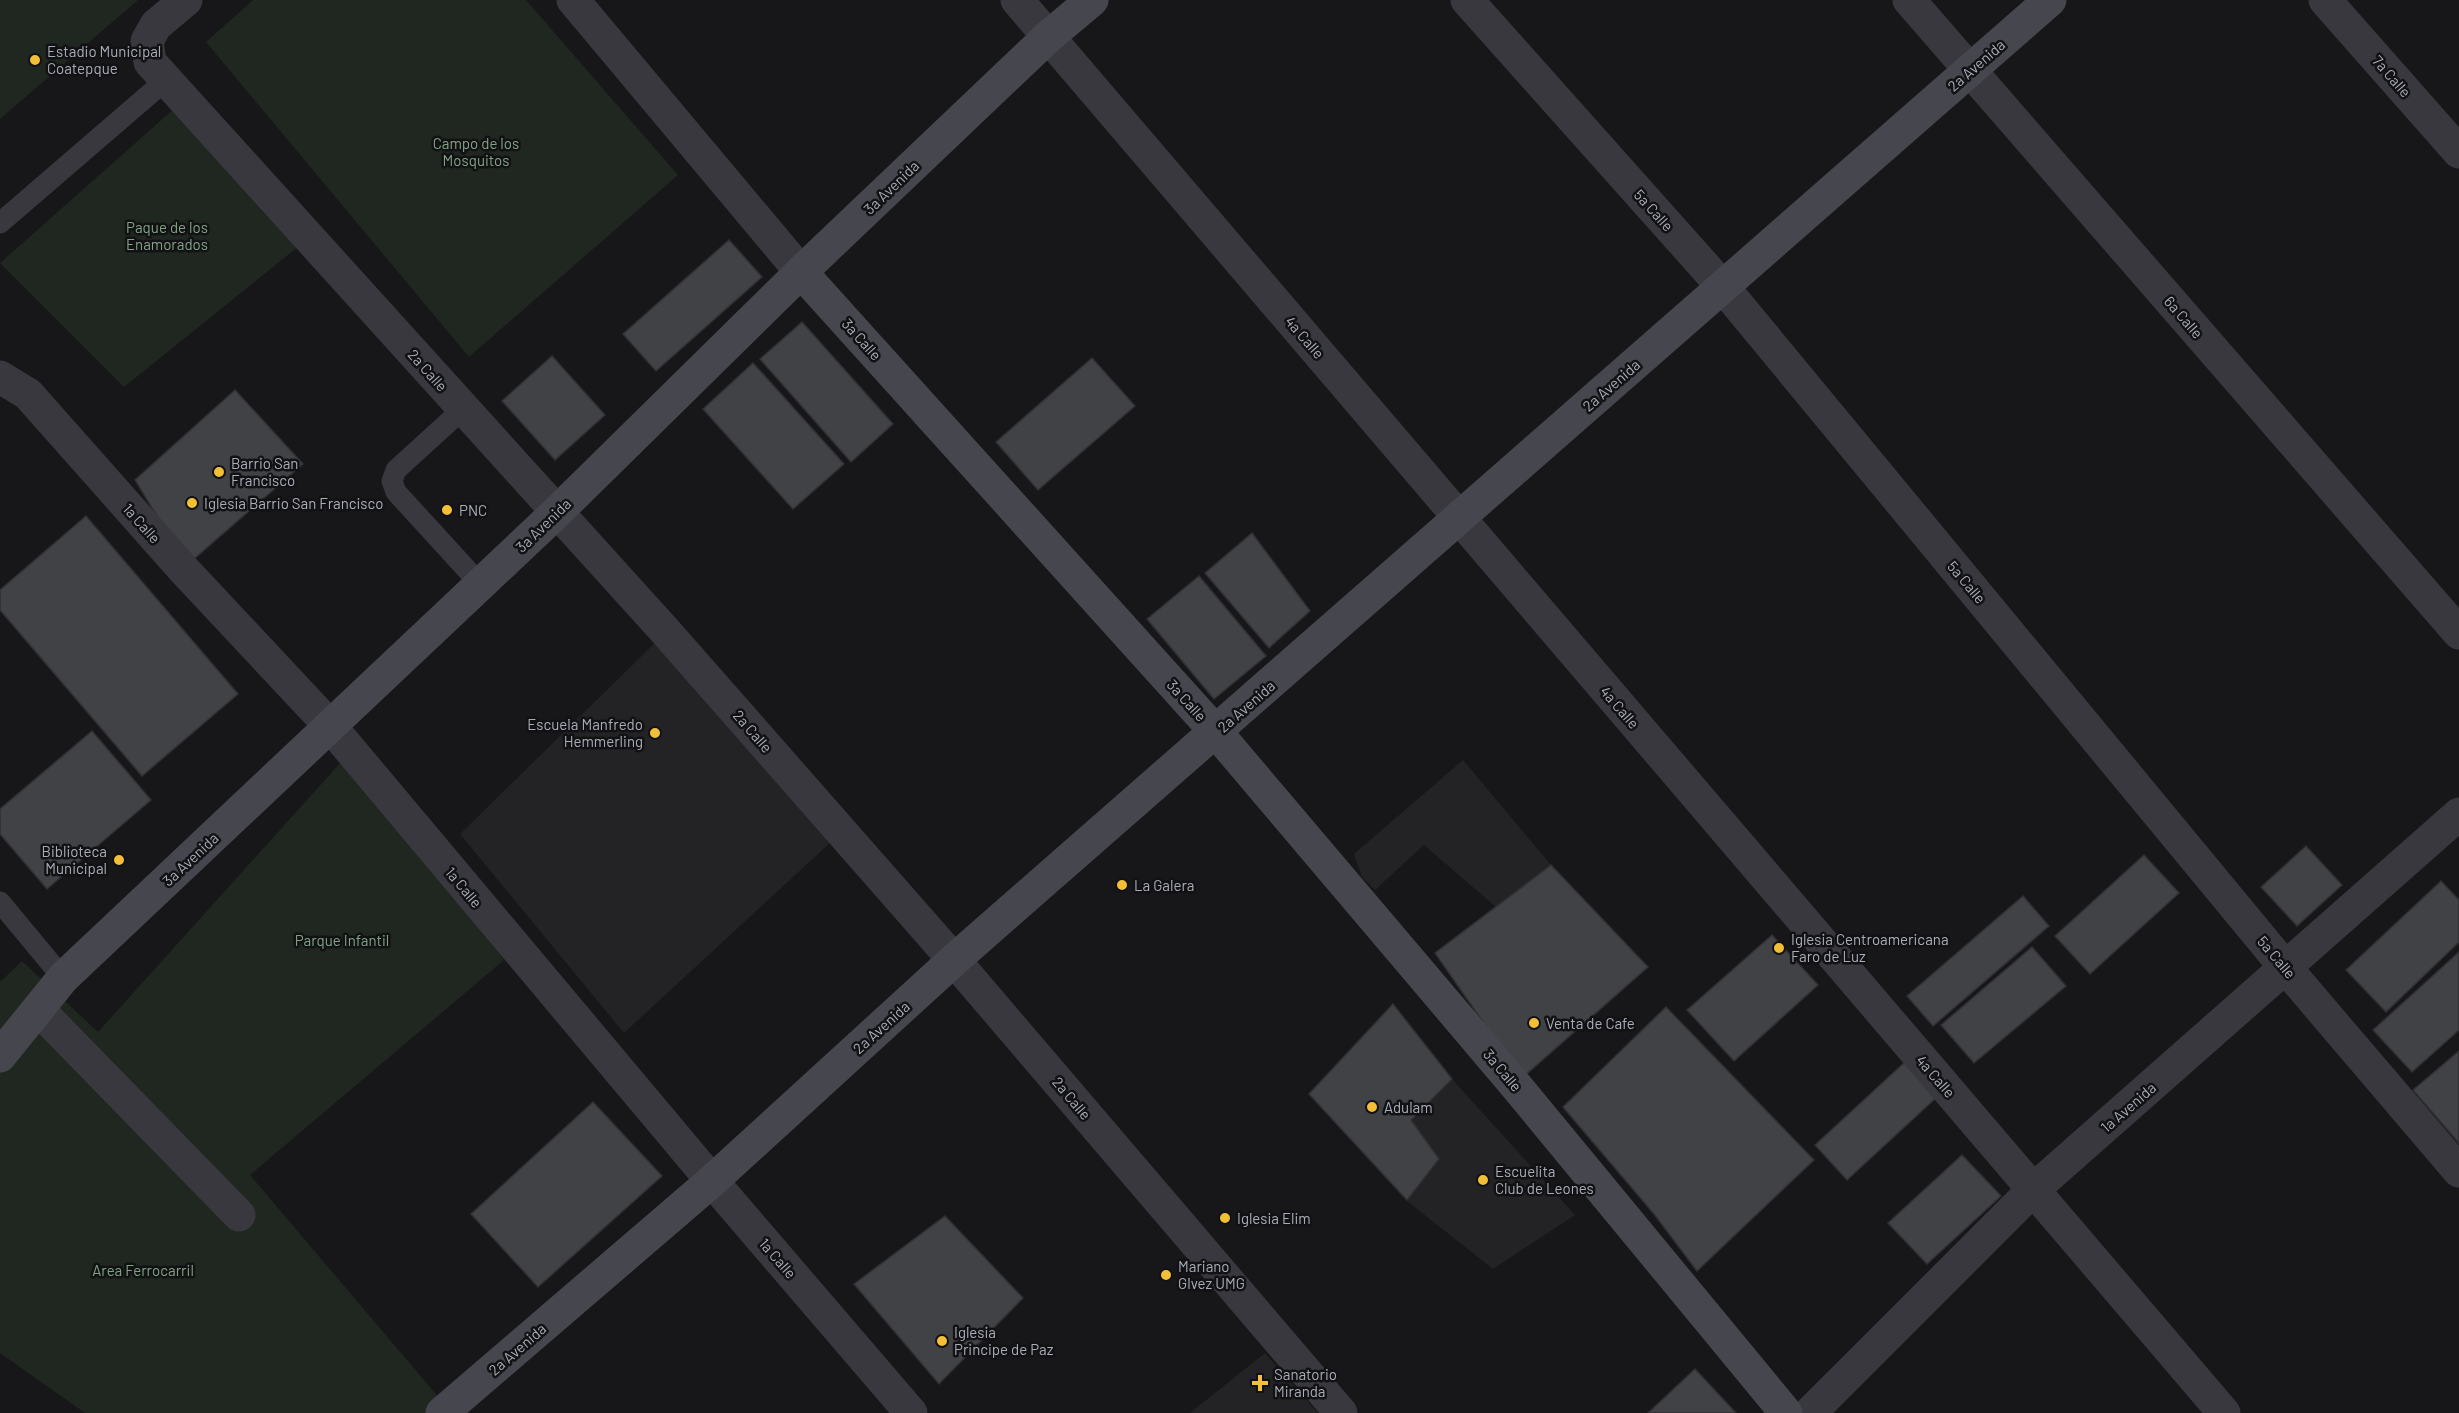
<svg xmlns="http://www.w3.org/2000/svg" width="2459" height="1413" font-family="Barlow,sans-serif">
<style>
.built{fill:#232326}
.green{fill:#1f2720}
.building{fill:#414246;stroke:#313135;stroke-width:1.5}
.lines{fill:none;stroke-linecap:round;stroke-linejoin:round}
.lane{stroke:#38383e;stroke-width:21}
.street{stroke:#38383e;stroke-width:33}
.secondary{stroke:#46474e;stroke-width:33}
.poi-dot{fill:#f2bf36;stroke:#121214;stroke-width:2}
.labels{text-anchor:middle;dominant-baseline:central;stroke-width:5;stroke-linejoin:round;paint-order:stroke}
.poi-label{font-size:15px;fill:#a9adb9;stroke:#121214;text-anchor:start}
.street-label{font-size:15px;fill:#a9adb9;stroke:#121214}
.park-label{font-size:15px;fill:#80a485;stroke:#121214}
</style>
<rect width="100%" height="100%" fill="#171719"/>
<!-- built -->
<g class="built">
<polygon points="666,632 832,841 624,1033 460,834"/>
<polygon points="1463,760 1551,865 1496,907 1424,845 1375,890 1362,877 1354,854"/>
<polygon points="1452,1079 1575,1215 1493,1269 1407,1201 1439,1159 1411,1120"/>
<polygon points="1265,1353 1318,1413 1190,1413"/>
</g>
<!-- green -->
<g class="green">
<polygon points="0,0 138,0 0,119"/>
<polygon points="253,0 526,0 678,175 469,357 206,42"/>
<polygon points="176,107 299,246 124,387 0,263"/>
<polygon points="352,750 504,960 250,1175 452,1413 85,1413 0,1353 0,982 22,961 98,1032"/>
</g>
<!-- building -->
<g class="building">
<polygon points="729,240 762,277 656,371 623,334"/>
<polygon points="802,322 893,424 851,462 760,359"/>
<polygon points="552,356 605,415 555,460 502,401"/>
<polygon points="1092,358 1135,406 1038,490 996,442"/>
<polygon points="753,363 844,464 793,509 703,409"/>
<polygon points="235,390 303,464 187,565 135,480"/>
<polygon points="86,516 238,694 142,776 0,610 0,590"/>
<polygon points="1252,533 1310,611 1269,648 1205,573"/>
<polygon points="1199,576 1266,656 1214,699 1147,619"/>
<polygon points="92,731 151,800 47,889 0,834 0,809"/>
<polygon points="2306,846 2342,885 2297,926 2261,887"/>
<polygon points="2144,855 2179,893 2090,974 2055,936"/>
<polygon points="1551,865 1648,967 1522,1078 1435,953"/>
<polygon points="2441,881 2459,900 2459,942 2386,1012 2346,970"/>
<polygon points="2023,896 2049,926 1933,1026 1907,996"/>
<polygon points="1772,935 1818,985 1734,1061 1687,1010"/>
<polygon points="2032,947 2066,986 1974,1063 1941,1025"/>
<polygon points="2459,952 2459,1030 2412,1072 2373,1030"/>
<polygon points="1393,1004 1452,1079 1411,1120 1439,1159 1407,1200 1309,1094"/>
<polygon points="1666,1007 1814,1160 1697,1271 1654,1214 1563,1107"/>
<polygon points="2459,1051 2459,1143 2413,1090"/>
<polygon points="1905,1062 1938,1096 1847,1180 1815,1145"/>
<polygon points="593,1102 662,1176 538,1287 471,1214"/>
<polygon points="1962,1155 2001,1196 1927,1264 1888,1223"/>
<polygon points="945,1216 1023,1298 939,1384 854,1284"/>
<polygon points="1695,1369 1736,1413 1648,1413"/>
</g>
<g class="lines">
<!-- lane -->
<g class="lane">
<polyline points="0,223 166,80"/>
<polyline points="463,409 396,470 392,481 396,492 481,585"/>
<polyline points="0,902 63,978"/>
</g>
<!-- street -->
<g class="street">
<polyline points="186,0 156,25 147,41 150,62 666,632 954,960 1341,1413"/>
<polyline points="573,0 801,272"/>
<polyline points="1017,0 2224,1413"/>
<polyline points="1467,0 1723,287 2285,967 2459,1171"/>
<polyline points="1909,0 2459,633"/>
<polyline points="2325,0 2459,152"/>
<polyline points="0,377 28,394 184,570 331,727 712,1181 911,1413"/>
<polyline points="38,1009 239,1215"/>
<polyline points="1810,1413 2033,1190 2459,814"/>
</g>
<!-- secondary -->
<g class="secondary">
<polyline points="801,272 1216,732 1517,1087 1786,1413"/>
<polyline points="0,1056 63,978 557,512 801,272 1048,37 1092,0"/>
<polyline points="442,1413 712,1181 954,960 2050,0"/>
</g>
</g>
<!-- markers -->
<g class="poi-dot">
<circle cx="35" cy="60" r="6"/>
<circle cx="219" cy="472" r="6"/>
<circle cx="192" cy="503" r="6"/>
<circle cx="447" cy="510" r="6"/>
<circle cx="655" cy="733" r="6"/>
<circle cx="119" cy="860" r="6"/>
<circle cx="1122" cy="885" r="6"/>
<circle cx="1779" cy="948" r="6"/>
<circle cx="1534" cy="1023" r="6"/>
<circle cx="1372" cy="1107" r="6"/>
<circle cx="1483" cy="1180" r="6"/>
<circle cx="1225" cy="1218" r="6"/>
<circle cx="1166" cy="1275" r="6"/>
<circle cx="942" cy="1341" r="6"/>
<path d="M1257 1374h6v6h6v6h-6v6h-6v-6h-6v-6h6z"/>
</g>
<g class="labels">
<!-- poi labels -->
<g class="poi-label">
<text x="47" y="51">Estadio Municipal<tspan x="47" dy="17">Coatepque</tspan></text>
<text x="231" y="463">Barrio San<tspan x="231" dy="17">Francisco</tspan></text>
<text x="204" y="503">Iglesia Barrio San Francisco</text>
<text x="459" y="510">PNC</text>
<text x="643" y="724" text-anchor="end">Escuela Manfredo<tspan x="643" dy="17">Hemmerling</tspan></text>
<text x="107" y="851" text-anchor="end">Biblioteca<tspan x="107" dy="17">Municipal</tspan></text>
<text x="1134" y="885">La Galera</text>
<text x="1791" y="939">Iglesia Centroamericana<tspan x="1791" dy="17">Faro de Luz</tspan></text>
<text x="1546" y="1023">Venta de Cafe</text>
<text x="1384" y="1107">Adulam</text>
<text x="1495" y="1171">Escuelita<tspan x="1495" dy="17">Club de Leones</tspan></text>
<text x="1237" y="1218">Iglesia Elim</text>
<text x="1178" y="1266">Mariano<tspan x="1178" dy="17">Glvez UMG</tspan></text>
<text x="954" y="1332">Iglesia<tspan x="954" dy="17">Principe de Paz</tspan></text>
<text x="1274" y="1374">Sanatorio<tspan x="1274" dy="17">Miranda</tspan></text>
</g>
<!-- street labels -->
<g class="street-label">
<text transform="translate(1976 65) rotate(-41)">2a Avenida</text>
<text transform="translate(2392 76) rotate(49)">7a Calle</text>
<text transform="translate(891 187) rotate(-44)">3a Avenida</text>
<text transform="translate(1654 210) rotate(48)">5a Calle</text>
<text transform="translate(2184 317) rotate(49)">6a Calle</text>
<text transform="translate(1305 337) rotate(49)">4a Calle</text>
<text transform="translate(862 339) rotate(48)">3a Calle</text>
<text transform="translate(428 370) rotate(48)">2a Calle</text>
<text transform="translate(1611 385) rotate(-41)">2a Avenida</text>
<text transform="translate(142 523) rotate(48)">1a Calle</text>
<text transform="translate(543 525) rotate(-44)">3a Avenida</text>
<text transform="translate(1967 582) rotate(50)">5a Calle</text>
<text transform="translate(1187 700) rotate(48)">3a Calle</text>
<text transform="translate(1246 706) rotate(-41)">2a Avenida</text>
<text transform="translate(1620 707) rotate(49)">4a Calle</text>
<text transform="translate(753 731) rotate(49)">2a Calle</text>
<text transform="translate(190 859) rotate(-43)">3a Avenida</text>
<text transform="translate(464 887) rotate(50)">1a Calle</text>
<text transform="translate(2277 957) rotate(50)">5a Calle</text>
<text transform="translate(881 1027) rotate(-42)">2a Avenida</text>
<text transform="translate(1503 1070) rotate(50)">3a Calle</text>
<text transform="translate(1936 1076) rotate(49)">4a Calle</text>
<text transform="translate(1072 1098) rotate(50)">2a Calle</text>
<text transform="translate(2128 1107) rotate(-41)">1a Avenida</text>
<text transform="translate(778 1258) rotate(49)">1a Calle</text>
<text transform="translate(517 1349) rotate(-41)">2a Avenida</text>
</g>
<!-- park labels -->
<g class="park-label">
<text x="476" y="143">Campo de los<tspan x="476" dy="17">Mosquitos</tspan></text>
<text x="167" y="227">Paque de los<tspan x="167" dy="17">Enamorados</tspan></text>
<text x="342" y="940">Parque Infantil</text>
<text x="143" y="1270">Area Ferrocarril</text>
</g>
</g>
</svg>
